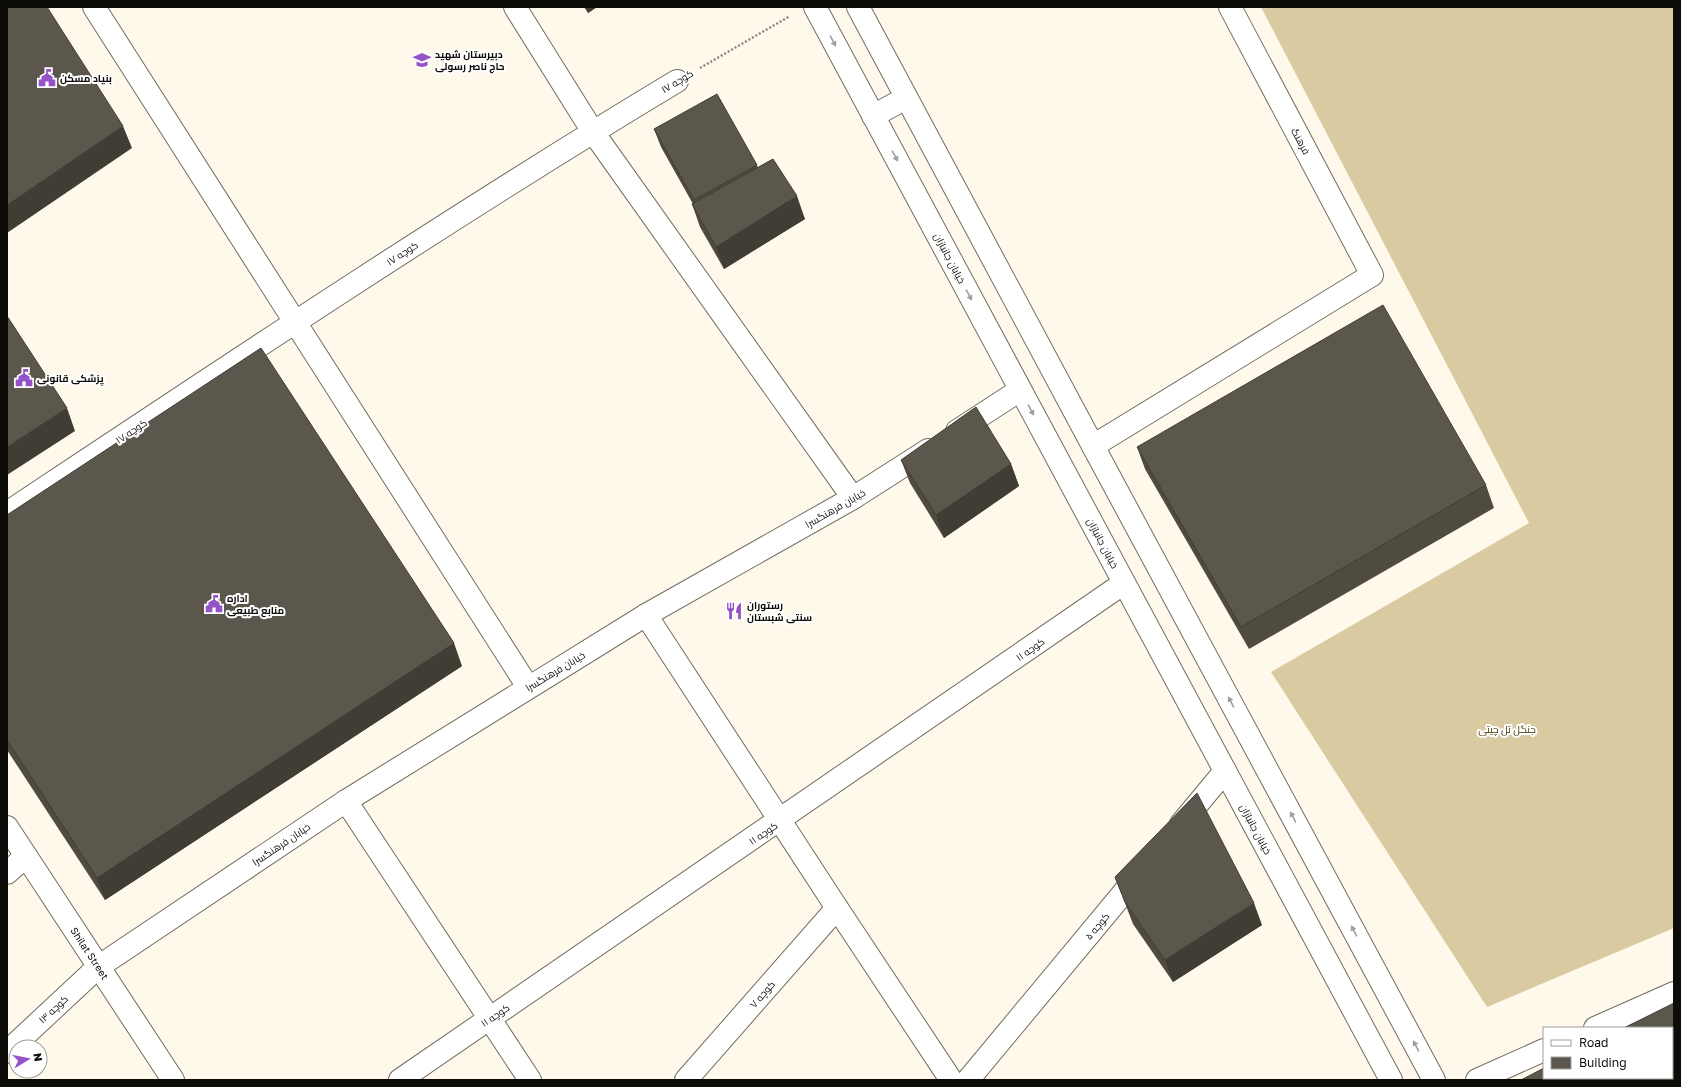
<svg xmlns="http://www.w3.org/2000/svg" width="1681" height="1087" font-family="'Golos Text',Cairo,sans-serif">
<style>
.forest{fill:#dacaa1}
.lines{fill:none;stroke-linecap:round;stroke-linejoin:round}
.minor-casing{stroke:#716d61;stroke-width:24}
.tertiary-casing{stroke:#716d61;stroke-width:24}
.secondary-casing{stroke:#716d61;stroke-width:24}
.path{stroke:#87847b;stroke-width:2.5;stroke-dasharray:2 2;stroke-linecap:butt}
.minor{stroke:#fff;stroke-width:22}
.tertiary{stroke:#fff;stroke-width:22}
.secondary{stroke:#fff;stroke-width:22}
.wall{fill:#4f4b41}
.shaded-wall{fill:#403d35}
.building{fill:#5c574c;stroke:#403d35}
.oneway{fill:#9e9e9c}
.labels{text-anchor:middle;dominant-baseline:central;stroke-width:4;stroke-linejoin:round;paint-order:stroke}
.poi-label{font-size:10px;font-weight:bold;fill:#0d0c08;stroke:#fff;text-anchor:start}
.street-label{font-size:10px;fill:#0d0c08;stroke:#fff}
.park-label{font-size:10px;fill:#443400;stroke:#fff}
</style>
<rect width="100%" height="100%" fill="#fef9eb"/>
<!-- forest -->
<polygon class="forest" points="1261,7 1674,7 1674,928 1487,1007 1271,672 1529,523"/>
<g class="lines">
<!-- minor casing -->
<g class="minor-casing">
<g id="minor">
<polyline points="94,7 528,687"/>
<polyline points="515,7 593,132 853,498"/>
<polyline points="957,431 1020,390"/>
<polyline points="1093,446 1372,275 1230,7"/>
<path d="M7,513c221,-147 442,-295 670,-432"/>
<polyline points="646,615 837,908 951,1080"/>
<polyline points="346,801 530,1080"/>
<polyline points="1181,824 1225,771"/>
<polyline points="7,873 26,856"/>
<polyline points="7,1052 98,967 346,801 646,615 853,498 928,450"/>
<polyline points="400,1080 1124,583"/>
<polyline points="686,1080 837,908"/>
<polyline points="968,1080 1140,873"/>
</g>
</g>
<!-- tertiary casing -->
<g class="tertiary-casing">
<g id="tertiary">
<path id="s1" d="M7,827l166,253"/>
<polyline points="1595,1028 1674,993"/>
<polyline points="1477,1080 1544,1050"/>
</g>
</g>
<!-- secondary casing -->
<g class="secondary-casing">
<g id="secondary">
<polyline points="815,7 1391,1080"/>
<polyline points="858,7 1093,446 1434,1080"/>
<polyline points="873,116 906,98"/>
</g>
</g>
<!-- path -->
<polyline class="path" points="700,68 790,16"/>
<!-- minor -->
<use href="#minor" class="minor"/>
<!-- tertiary -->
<use href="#tertiary" class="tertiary"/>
<!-- secondary -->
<use href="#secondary" class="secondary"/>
</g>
<!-- wall -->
<g class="wall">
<polygon points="584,7 597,7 588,13"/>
<polygon points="654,129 757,165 758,168 805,219 724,269 700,227 692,204 693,204 661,147"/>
<polygon points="1137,447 1486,485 1494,508 1249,649 1145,469"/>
<polygon points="901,460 1011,464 1019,486 944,538 910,483"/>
<polygon points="7,515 462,666 105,900 7,750"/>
<polygon points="1115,877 1262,925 1173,982 1133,924"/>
</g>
<!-- shaded-wall -->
<g class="shaded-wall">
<polygon points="586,7 597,7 588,13"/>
<polygon points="123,126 132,148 7,233 7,205"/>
<polygon points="797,196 805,219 724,269 716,247"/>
<polygon points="67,408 75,431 7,475 7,447"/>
<polygon points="1011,464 1019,486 944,538 936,515"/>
<polygon points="454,643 462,666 105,900 97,878"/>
<polygon points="1254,903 1262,925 1173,982 1165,960"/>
</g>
<!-- building -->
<g class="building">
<polygon points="7,7 47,7 123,126 7,205"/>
<polygon points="717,94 757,165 694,200 654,129"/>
<polygon points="773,159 797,196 716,247 692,204"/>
<polygon points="1383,305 1486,485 1241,627 1137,447"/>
<polygon points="7,316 67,408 7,447"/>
<polygon points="261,348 454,643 97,878 7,740 7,515"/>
<polygon points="976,407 1011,464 936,515 901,460"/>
<polygon points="1197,793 1254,903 1165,960 1125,902 1115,877"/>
<polygon points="1674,1003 1674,1080 1521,1080 1544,1068 1544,1078 1672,1078 1672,1028 1624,1028"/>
</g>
<!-- one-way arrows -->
<defs><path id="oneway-solid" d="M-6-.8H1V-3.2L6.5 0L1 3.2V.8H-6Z"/></defs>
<g class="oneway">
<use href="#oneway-solid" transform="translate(833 41) rotate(62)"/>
<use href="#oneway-solid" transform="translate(895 156) rotate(62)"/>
<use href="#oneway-solid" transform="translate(969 295) rotate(62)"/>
<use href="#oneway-solid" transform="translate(1031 410) rotate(62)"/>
<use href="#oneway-solid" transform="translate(1231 702) rotate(-118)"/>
<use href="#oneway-solid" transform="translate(1293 817) rotate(-118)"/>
<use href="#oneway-solid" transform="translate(1354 931) rotate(-118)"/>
<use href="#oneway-solid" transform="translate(1416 1046) rotate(-118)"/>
</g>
<!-- icons -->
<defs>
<g id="school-bare" transform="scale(1.38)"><path d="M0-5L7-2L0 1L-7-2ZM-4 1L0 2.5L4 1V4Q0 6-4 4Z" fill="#9553c8" stroke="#fff" stroke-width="2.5" paint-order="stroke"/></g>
<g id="civic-bare" transform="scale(1.38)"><path d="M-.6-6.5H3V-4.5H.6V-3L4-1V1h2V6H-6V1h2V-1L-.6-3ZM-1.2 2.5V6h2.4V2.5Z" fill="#9553c8" stroke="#fff" stroke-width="2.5" paint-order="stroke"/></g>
<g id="restaurant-bare" transform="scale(1.38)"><path d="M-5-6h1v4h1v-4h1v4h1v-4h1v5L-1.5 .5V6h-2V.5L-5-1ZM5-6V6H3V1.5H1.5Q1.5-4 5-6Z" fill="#9553c8" stroke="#fff" stroke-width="2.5" paint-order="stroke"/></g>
</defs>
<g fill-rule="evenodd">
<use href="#school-bare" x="422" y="60"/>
<use href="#civic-bare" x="47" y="78"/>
<use href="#civic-bare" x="24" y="378"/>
<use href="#civic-bare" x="214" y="604"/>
<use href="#restaurant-bare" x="734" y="611"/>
</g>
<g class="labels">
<!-- poi labels -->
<g class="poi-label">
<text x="435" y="54">دبیرستان شهید<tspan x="435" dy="12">حاج ناصر رسولی</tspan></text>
<text x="60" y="78">بنیاد مسکن</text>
<text x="37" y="378">پزشکی قانونی</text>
<text x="227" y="598">اداره<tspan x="227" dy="12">منابع طبیعی</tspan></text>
<text x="747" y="605">رستوران<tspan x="747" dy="12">سنتی شبستان</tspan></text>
</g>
<!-- street labels -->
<g class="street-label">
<text transform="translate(677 81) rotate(-31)">کوچه ۱۷</text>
<text transform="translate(1301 141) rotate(62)">فرهنگ</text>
<text transform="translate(402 253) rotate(-33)">کوچه ۱۷</text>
<text transform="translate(950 258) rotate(62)">خیابان جانبازان</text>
<text transform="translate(131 431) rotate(-34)">کوچه ۱۷</text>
<text transform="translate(835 508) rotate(-30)">خیابان فرهنگسرا</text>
<text transform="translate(1103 543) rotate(62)">خیابان جانبازان</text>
<text transform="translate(1030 649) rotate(-35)">کوچه ۱۱</text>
<text transform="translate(555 671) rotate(-31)">خیابان فرهنگسرا</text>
<text transform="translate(1256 829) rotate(62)">خیابان جانبازان</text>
<text transform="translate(763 833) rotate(-34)">کوچه ۱۱</text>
<text transform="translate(281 844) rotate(-34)">خیابان فرهنگسرا</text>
<text transform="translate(1097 926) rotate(-50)">کوچه ۵</text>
<text stroke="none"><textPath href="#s1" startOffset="151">Shilat Street</textPath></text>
<text transform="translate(762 994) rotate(-49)">کوچه ۷</text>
<text transform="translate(53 1009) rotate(-43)">کوچه ۱۳</text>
<text transform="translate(495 1015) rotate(-34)">کوچه ۱۱</text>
</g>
<!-- park labels -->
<g class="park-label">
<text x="1507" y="729">جنگل تل چیتی</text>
</g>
</g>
<!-- border -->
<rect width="1681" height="1087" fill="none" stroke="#0d0c08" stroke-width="16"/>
<!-- legend -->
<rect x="1543" y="1027" width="130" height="52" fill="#ffffff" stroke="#9e9e9c"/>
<rect x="1551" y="1040" width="20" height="6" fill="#ffffff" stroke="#9e9e9c"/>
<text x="1579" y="1047" font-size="12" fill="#0d0c08">Road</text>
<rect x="1551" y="1057" width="20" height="12" fill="#5c574c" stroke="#9e9e9c"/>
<text x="1579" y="1067" font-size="12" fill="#0d0c08">Building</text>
<!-- north arrow -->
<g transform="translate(28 1059) rotate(80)"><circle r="19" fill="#ffffff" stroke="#9e9e9c"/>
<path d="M0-3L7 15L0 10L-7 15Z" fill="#9553c8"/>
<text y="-6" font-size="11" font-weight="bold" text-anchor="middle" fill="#0d0c08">N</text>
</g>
</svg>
